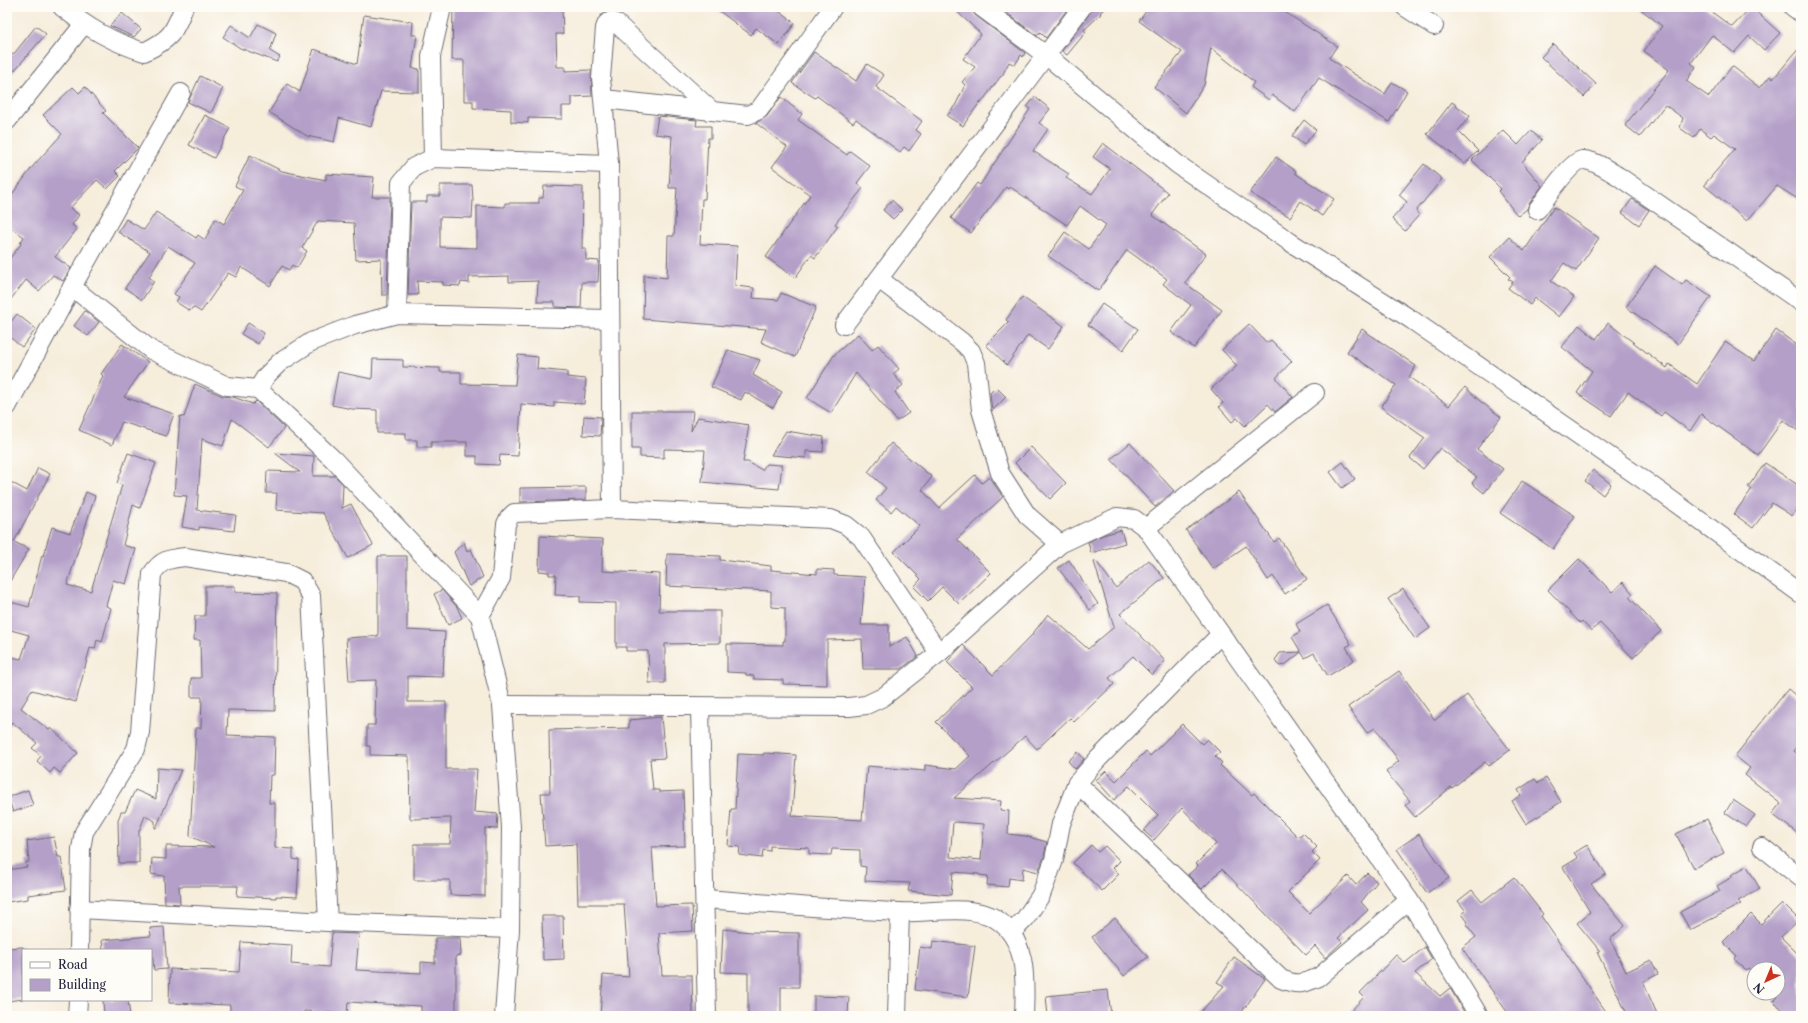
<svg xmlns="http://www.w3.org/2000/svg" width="1808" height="1023" font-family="'Libre Caslon Text',serif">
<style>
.building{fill:#b49fc8;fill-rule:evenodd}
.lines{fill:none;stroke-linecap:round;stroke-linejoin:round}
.minor-casing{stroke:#6c6973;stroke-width:20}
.minor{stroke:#fff;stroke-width:18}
</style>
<rect width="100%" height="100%" fill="#fdfcf7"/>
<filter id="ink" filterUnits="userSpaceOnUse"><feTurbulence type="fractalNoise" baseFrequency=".025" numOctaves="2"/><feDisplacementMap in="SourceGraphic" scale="8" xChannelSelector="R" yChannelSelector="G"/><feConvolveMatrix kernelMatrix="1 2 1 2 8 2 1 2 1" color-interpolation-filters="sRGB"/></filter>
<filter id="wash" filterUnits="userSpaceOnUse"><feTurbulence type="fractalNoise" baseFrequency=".012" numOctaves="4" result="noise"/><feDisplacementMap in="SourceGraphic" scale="16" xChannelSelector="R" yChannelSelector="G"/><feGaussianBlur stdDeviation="0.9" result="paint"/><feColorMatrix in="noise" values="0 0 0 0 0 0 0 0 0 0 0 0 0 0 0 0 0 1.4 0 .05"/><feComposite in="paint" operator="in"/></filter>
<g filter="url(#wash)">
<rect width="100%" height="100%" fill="#f6eddb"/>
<g id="blocks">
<!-- building -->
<g class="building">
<polygon points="453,7 562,7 563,34 556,34 557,67 565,67 565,71 591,70 592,96 572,97 572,106 562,106 562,119 528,118 528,123 511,122 511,110 473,108 473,101 464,101 464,60 452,60"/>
<polygon points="714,7 773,7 795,23 779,45 756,28 751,35"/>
<polygon points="952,7 971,7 975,15 1025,53 1023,57 1021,55 1015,65 1009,62 1002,76 1001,76 981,103 980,102 963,126 947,116 956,104 965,85 962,82 975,67 963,59 981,34"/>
<polygon points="999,7 1069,7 1046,38 1040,32 1037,36"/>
<polygon points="1092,7 1106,7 1100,13 1101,14 1084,30 1086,32 1067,55 1062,51 1090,13"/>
<polygon points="1149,7 1277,7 1337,46 1329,58 1385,94 1392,82 1407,91 1389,122 1319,78 1295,112 1272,95 1269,100 1251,87 1254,82 1211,48 1204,85 1186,113 1154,87 1182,52 1139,21"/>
<polygon points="1638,7 1705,7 1732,27 1751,7 1780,33 1764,50 1749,36 1734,53 1712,35 1691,63 1696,67 1686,81 1709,97 1732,66 1760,88 1770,76 1773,79 1801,46 1801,201 1777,186 1747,221 1704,185 1735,149 1714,134 1711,137 1700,129 1694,138 1680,128 1683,118 1665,105 1640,137 1625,125 1669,70 1644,51 1662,26"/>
<polygon points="122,13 141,29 134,37 110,26"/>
<polygon points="364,15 413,22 412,35 417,35 412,68 419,69 419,92 381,91 371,127 339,118 334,142 307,136 269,112 287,84 300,92 314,49 357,64"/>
<polygon points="258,24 276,33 270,51 280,57 277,62 240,48 223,37 231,25 250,38"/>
<polygon points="36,26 46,34 7,79 7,49 13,55"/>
<polygon points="1553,44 1596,84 1584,97 1541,57"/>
<polygon points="814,52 856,81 867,64 884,75 876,87 922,121 916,130 921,134 909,151 904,147 900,152 856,119 853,123 817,96 815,98 792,83"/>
<polygon points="200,76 223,88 211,113 188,102"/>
<polygon points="73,87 79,93 85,87 106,111 103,113 138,148 115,171 120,176 107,189 97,180 70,208 79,215 72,225 77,229 55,257 71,268 63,281 53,275 39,291 26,280 7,304 7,262 21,244 20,243 24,237 7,225 7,201 34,165 62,134 43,115"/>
<polygon points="781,97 802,114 798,120 847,155 850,151 870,166 857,183 863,188 835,224 838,226 815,258 811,255 795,278 766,257 810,195 772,167 787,147 756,123 767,116"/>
<polygon points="1035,97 1050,109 1039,123 1048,129 1033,151 1069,174 1066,178 1092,194 1110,169 1093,157 1103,143 1168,193 1152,215 1206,254 1185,283 1222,310 1194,348 1171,332 1191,305 1163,284 1167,279 1127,250 1098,291 1048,256 1065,232 1089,249 1106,225 1080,206 1067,225 1010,187 1008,189 1006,187 971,233 951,218 977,183 980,185 1030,109 1027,107"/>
<polygon points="1452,102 1470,116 1458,131 1478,151 1465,164 1427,134"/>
<polygon points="205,115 230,128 214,158 189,145"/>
<polygon points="658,116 697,120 696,126 711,126 711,138 708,138 705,199 702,199 700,244 737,246 735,286 754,288 753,298 778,300 781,293 816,307 795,357 761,342 766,329 643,319 644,275 667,278 668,236 674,236 677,188 669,188 672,136 655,134"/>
<polygon points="1304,120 1316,130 1304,145 1292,136"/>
<polygon points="1503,130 1518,145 1531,131 1542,140 1522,162 1542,186 1529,204 1527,209 1518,216 1498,191 1501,189 1472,160"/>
<polygon points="250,155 282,171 326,180 326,174 374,177 372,197 390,197 387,295 382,295 381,259 356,260 354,223 318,221 302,248 307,251 297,268 292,265 289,270 282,266 270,286 241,267 236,277 228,273 201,312 193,307 190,311 176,302 179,297 174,294 195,263 168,246 149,277 154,281 142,300 125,288 150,252 118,232 126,219 144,230 156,212 196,238 198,235 205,240 215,219 224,224 243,190 235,186"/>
<polygon points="1276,157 1296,171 1295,173 1334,199 1322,216 1301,201 1290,217 1250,193"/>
<polygon points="1424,164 1442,179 1416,211 1419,215 1405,231 1392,219 1407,202 1399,195"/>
<polygon points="440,185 472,185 473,200 472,218 440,217 440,247 477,248 477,206 505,207 505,203 539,203 539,198 543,198 544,186 583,187 582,249 586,249 586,260 599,261 598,282 582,282 581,308 555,307 555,302 537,302 538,281 509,282 509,276 469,277 469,283 461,282 460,286 443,285 443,282 417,281 418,295 408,295 411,202 427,202 427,196 440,196"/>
<polygon points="1632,199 1649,210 1639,225 1622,213"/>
<polygon points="892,200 902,210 893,219 883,210"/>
<polygon points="1554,207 1599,238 1576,271 1564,263 1551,281 1574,297 1559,317 1535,298 1530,305 1508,288 1513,282 1508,279 1510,277 1490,257 1509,237 1524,251"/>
<polygon points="1655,266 1682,285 1686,280 1711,297 1678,344 1626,307"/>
<polygon points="1022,297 1064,326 1048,349 1028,335 1007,365 986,345 1009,322 1006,320"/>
<polygon points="1102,304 1138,329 1123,350 1088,325"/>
<polygon points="85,311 99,322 88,336 74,326"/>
<polygon points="17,314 36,329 22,347 7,335 7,327"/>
<polygon points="248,323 264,333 258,344 241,334"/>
<polygon points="1608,323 1667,368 1669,364 1697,384 1725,342 1754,361 1776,330 1801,348 1801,433 1783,420 1758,455 1701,414 1690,431 1664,412 1661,416 1628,392 1611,416 1577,393 1592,371 1562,347 1579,325 1596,339"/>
<polygon points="1249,324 1267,343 1271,340 1292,361 1276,378 1293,397 1275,412 1268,404 1245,426 1237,418 1232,422 1219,407 1223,403 1211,389 1237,366 1222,350"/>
<polygon points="1362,329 1416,366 1409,377 1449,406 1465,387 1480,401 1501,417 1477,449 1503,469 1484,493 1472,483 1477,477 1440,448 1423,469 1410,458 1425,438 1381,407 1396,385 1347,352"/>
<polygon points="858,334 872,350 878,345 899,369 893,374 903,385 895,392 909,413 897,421 856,373 831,413 807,398 834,355"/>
<polygon points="122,344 148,362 124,397 174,414 166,436 122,422 112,445 79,430 103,376 101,374"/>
<polygon points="728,350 760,360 753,375 782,392 773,408 745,392 741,400 711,387"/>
<polygon points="518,355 538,357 537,369 567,372 567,377 586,379 584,404 554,402 554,407 521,404 518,456 500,455 499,465 477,464 477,456 467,456 467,442 431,442 431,447 417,447 417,440 406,440 406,433 377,433 377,410 352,409 332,405 338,372 372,379 373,359 403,360 403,367 440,368 440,372 461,372 461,384 515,385"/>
<polygon points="195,384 223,396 233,397 253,404 256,401 284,428 269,447 232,419 223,446 202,439 197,510 236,515 234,531 199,527 199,530 182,527 187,496 174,495 180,416 184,417"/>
<polygon points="996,387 1006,397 992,411 990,393"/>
<polygon points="632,411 693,411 691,431 698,417 749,425 743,462 748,462 762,470 766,464 782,465 779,489 702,482 705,450 664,449 664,458 640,457 640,449 632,449"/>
<polygon points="584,416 601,417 600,436 583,435"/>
<polygon points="786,431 824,437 823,452 806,451 806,458 771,455"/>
<polygon points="891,443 932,477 922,490 939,508 975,475 982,483 989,477 1003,497 957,539 991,573 959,604 942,587 928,601 914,587 921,579 894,552 920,526 896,506 891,512 876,500 886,488 868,472"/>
<polygon points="1130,443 1174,491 1155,507 1111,459"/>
<polygon points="1031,447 1066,483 1050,499 1015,463"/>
<polygon points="128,453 156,463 140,508 133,505 123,545 136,549 126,584 113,580 106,606 111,608 102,642 97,640 95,649 90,648 76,702 32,690 21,708 49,730 51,728 78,753 60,773 54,768 50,773 37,761 41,756 32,748 37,743 12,722 7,730 7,656 21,659 29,635 7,629 7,601 29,607 42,555 43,556 52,527 70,533 86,492 95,496 67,585 91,591 122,485 117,483"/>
<polygon points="275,453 314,456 313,476 335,476 343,484 342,508 351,504 373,545 348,558 323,513 276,510 277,493 266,493 267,471 300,472"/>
<polygon points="1343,462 1355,479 1342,488 1330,472"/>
<polygon points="1765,463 1801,487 1801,504 1792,516 1772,503 1753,528 1734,514 1752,489 1748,487"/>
<polygon points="38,468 50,474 14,542 29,549 7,586 7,480 27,491"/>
<polygon points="1593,470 1611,484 1603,495 1585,481"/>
<polygon points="1522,481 1575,516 1553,549 1500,513"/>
<polygon points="586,487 586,500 520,502 520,488"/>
<polygon points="1239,492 1274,542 1279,538 1307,579 1285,594 1273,576 1268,580 1246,546 1213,569 1186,530"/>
<polygon points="1121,530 1125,543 1091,553 1088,542 1103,535"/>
<polygon points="540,536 603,539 602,571 660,574 659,611 720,611 720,643 665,644 665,683 649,683 648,651 626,651 626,647 616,647 616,603 580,602 580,596 555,595 556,575 549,575 549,572 539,571"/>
<polygon points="464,542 467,551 471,549 483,577 469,586 454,552"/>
<polygon points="667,554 720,556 720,560 771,566 771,570 817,574 817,569 834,570 834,575 865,577 861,625 889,625 889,647 907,637 918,656 901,669 863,669 862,639 827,640 827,685 783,684 783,680 754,679 754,676 746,675 746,673 727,672 727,644 783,645 783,641 785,641 785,608 771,607 771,591 666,586"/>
<polygon points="378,556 407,556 407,630 445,632 443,677 408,676 408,702 446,702 446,769 477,769 474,812 498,814 497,829 485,828 485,896 450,895 450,880 414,880 414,844 450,844 451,818 410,819 409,756 370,755 370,746 367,746 367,725 375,725 376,680 349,681 346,638 378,636"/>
<polygon points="1579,559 1612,592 1623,582 1633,594 1629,597 1661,631 1633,658 1600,623 1591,631 1582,621 1580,623 1548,590"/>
<polygon points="1069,560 1098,604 1090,610 1058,568"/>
<path d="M1149,560l15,18 -44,36 45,47 -13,14 -19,-19 -24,22 5,6 -40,38 -4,-4 -33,31 -12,-13 -71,62 47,3 -1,9 9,1 -1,23 17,2 22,6 -3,15 -6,15 -15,-4 -1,12 -13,-2 -1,9 -21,-2 1,-9 -9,-1v-1l-26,-2 -2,23 -43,-4 2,-8 -45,-2 1,-14 -6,-1v-16l-28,-1 -1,6 -22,-1v-6l-39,-2v5l-7,-1 -1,8 -23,-3 1,-8 -12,-1 3,-37h4l3,-55 25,1 1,-2 32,2 -4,61 70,4 5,-54 58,5v-6l31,4 14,-13 -34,-34 36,-35 -25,-25 12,-13 4,-4 30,30 38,-39 17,-22 40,35 26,-22 -20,-65 2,-1 20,27zM956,822l28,2 -3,36 -31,-3 3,-34z"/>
<polygon points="205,586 235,586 235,592 277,593 275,711 228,710 227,735 275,737 274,775 270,775 269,803 275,803 275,848 293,849 293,859 299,860 297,897 276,896 276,898 237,896 238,886 179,886 180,904 165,903 164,876 151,874 152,858 166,859 166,846 214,847 190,836 196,728 201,728 202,697 191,697 191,678 201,678 200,640 194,640 195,616 205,616"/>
<polygon points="1403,589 1430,628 1415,639 1388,599"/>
<polygon points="442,590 457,607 462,618 448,625 434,594"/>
<polygon points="1327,605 1351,644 1346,647 1354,660 1328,676 1314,653 1305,658 1301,652 1285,665 1280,666 1277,664 1275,660 1280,653 1301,652 1292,637 1300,632 1296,624"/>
<polygon points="1399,671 1435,720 1467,695 1510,750 1489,766 1485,762 1452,788 1451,787 1415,817 1405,805 1410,801 1386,772 1399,761 1375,728 1367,733 1348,707"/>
<polygon points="1788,689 1801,700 1801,741 1793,751 1801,757 1801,836 1772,814 1781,803 1745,775 1750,768 1735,756"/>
<polygon points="661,717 665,758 650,759 653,790 659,790 659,792 683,791 685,846 652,847 656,906 692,905 693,931 659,933 662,975 692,975 693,1016 600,1016 603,975 629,977 624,904 578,904 576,844 545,846 541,793 550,793 549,730 629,728 629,720"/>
<polygon points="1182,724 1202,744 1207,739 1220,752 1215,756 1222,763 1220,765 1252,795 1254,793 1298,837 1303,833 1317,847 1312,852 1320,860 1288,892 1309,913 1348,876 1356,885 1367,873 1377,882 1361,902 1368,910 1338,938 1342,942 1325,958 1315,946 1306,955 1222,869 1202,889 1188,875 1198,866 1196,864 1216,844 1182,808 1154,840 1144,831 1158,815 1129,786 1114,800 1096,780 1106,771 1116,781 1146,751 1150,756"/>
<polygon points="1078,752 1084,759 1075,769 1068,761"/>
<polygon points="157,768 181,770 156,828 155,828 155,821 145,816 139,831 139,863 119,863 118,820 121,812 125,812 135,790 156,799"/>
<polygon points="1546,778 1561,802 1526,824 1512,801 1521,795 1518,790 1535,779 1538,783"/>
<polygon points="28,790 33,805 13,812 8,797"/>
<polygon points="1733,800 1755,815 1746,827 1725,813"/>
<polygon points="1707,819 1724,853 1694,868 1676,834"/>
<polygon points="1419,834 1449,878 1427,893 1397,849"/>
<polygon points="54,837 58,857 61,857 66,890 28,895 28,899 7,902 7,870 27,867 26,862 29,862 27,841"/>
<polygon points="1091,845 1098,852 1105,846 1120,861 1113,868 1119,874 1102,891 1073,863"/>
<polygon points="1587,845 1606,874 1591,884 1625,926 1610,939 1626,972 1651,960 1658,974 1643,982 1658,1016 1628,1016 1597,952 1600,951 1577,923 1590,912 1563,867 1578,858 1574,853"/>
<polygon points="1747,866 1760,889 1738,901 1741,904 1690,930 1680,912 1720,891 1717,886 1732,877 1731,875"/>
<polygon points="1514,877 1543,914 1541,916 1609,1016 1510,1016 1462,948 1476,937 1466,924 1468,922 1462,914 1466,911 1458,901 1472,890 1482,902"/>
<polygon points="1782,903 1799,920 1781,937 1801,957 1801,1016 1789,1016 1773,1001 1777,997 1774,993 1778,993 1778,969 1754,969 1754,973 1748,968 1746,970 1734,959 1737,956 1723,942 1751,914 1761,924"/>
<polygon points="542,916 563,916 564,959 543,960"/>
<polygon points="1115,918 1148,957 1124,976 1092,937"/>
<polygon points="164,927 167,969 154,970 152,950 103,950 102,940 151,936 150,928"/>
<polygon points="723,929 751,932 799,933 799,987 781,987 781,1016 748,1016 748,973 721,972"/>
<polygon points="332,933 359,934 356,970 421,973 421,962 435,963 435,938 460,938 461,955 456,956 456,1015 421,1015 421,1006 348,1002 347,1014 304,1011 303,1016 230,1016 230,1005 169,1003 170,969 239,972 241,942 292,945 291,964 329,967"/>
<polygon points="933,941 975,946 968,997 915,990 920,947 932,949"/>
<polygon points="23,947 23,999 7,1001 7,948"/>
<polygon points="1425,947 1432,959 1415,973 1440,996 1450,988 1464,1012 1459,1016 1346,1016 1364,997 1360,993 1396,955 1405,963"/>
<polygon points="1234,957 1265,979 1239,1016 1197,1016 1224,986 1217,982"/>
<polygon points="1108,990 1111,1016 1048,1016 1046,996"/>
<polygon points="814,996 849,997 848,1016 814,1016"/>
<polygon points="103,1000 128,1000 130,1016 104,1016"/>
</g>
</g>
</g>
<g filter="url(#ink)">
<use href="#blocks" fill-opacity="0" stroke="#6c6973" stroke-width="1"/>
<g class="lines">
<!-- minor casing -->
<g class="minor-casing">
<g id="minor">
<path d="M62,7c26,21 50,35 82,45 27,-13 29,-18 40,-45"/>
<polyline points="981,7 1047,56 1177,164 1290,242 1412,320 1648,483 1801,594"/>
<polyline points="1405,7 1434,26"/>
<polyline points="1793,7 1801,13"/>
<polyline points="604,99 748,115 759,110 833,7"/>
<polyline points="7,121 84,24"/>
<polyline points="433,158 431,56 442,7"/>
<path d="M1537,210c8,-10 33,-48 45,-50 11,-1 27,11 36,16l183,126"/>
<polyline points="879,279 962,342 971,351 976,363 981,410 1000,473 1027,515 1060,544"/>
<polyline points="72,287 181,93"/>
<polyline points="397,314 401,183 414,167 433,158 609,164"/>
<polyline points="844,325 1082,7"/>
<polyline points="258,389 266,376 279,363 311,342 355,325 397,314 609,319"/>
<polyline points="7,407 72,287 151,350 227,386 258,389 334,460 480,616 502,705 511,827 510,929 504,1016"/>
<polyline points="612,509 609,164 601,78 605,28 607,23 611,21 616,23 712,111"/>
<polyline points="1146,528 1315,393"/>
<polyline points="480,616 501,578 506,524 509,518 514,513 612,509 831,519 846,525 861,537 939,653"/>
<polyline points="502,705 849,707 866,705 883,697 939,653 1060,544 1117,517 1134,519 1146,528 1409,900 1479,1016"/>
<polyline points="700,707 707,1016"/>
<path d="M1077,783l204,196c17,7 22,5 38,-2l90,-77"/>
<polyline points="1762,847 1801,878"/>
<path d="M705,899c64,5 128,10 193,13 29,2 72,-9 98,7 33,21 29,64 28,97"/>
<polyline points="79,909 328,922 510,929"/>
<polyline points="1011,933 1025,919 1041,895 1054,860 1061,824 1077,783 1098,759 1220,635"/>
<path d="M79,950l2,-101 3,-17 52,-83 4,-17 12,-158c9,-14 16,-15 33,-17l101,16 16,8 9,15 17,326"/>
<polyline points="77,1016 78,1000"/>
<polyline points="897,1016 900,912"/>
</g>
</g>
<!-- minor -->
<use href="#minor" class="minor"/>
</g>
</g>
<!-- margin -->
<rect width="1808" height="1023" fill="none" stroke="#fdfcf7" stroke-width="24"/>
<!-- legend -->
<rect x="22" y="949" width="130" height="52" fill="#fdfcf7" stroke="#a5a5ac"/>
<rect x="30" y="962" width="20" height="6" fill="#ffffff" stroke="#a5a5ac"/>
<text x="58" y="969" font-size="12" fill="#22223b">Road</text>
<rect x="30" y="979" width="20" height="12" fill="#b49fc8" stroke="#a5a5ac"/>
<text x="58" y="989" font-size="12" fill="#22223b">Building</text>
<!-- north arrow -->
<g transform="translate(1766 981) rotate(224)"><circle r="19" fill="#fdfcf7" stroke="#a5a5ac"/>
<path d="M0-3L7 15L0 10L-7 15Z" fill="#c8321e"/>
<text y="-6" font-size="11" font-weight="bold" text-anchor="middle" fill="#22223b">N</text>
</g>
</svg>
